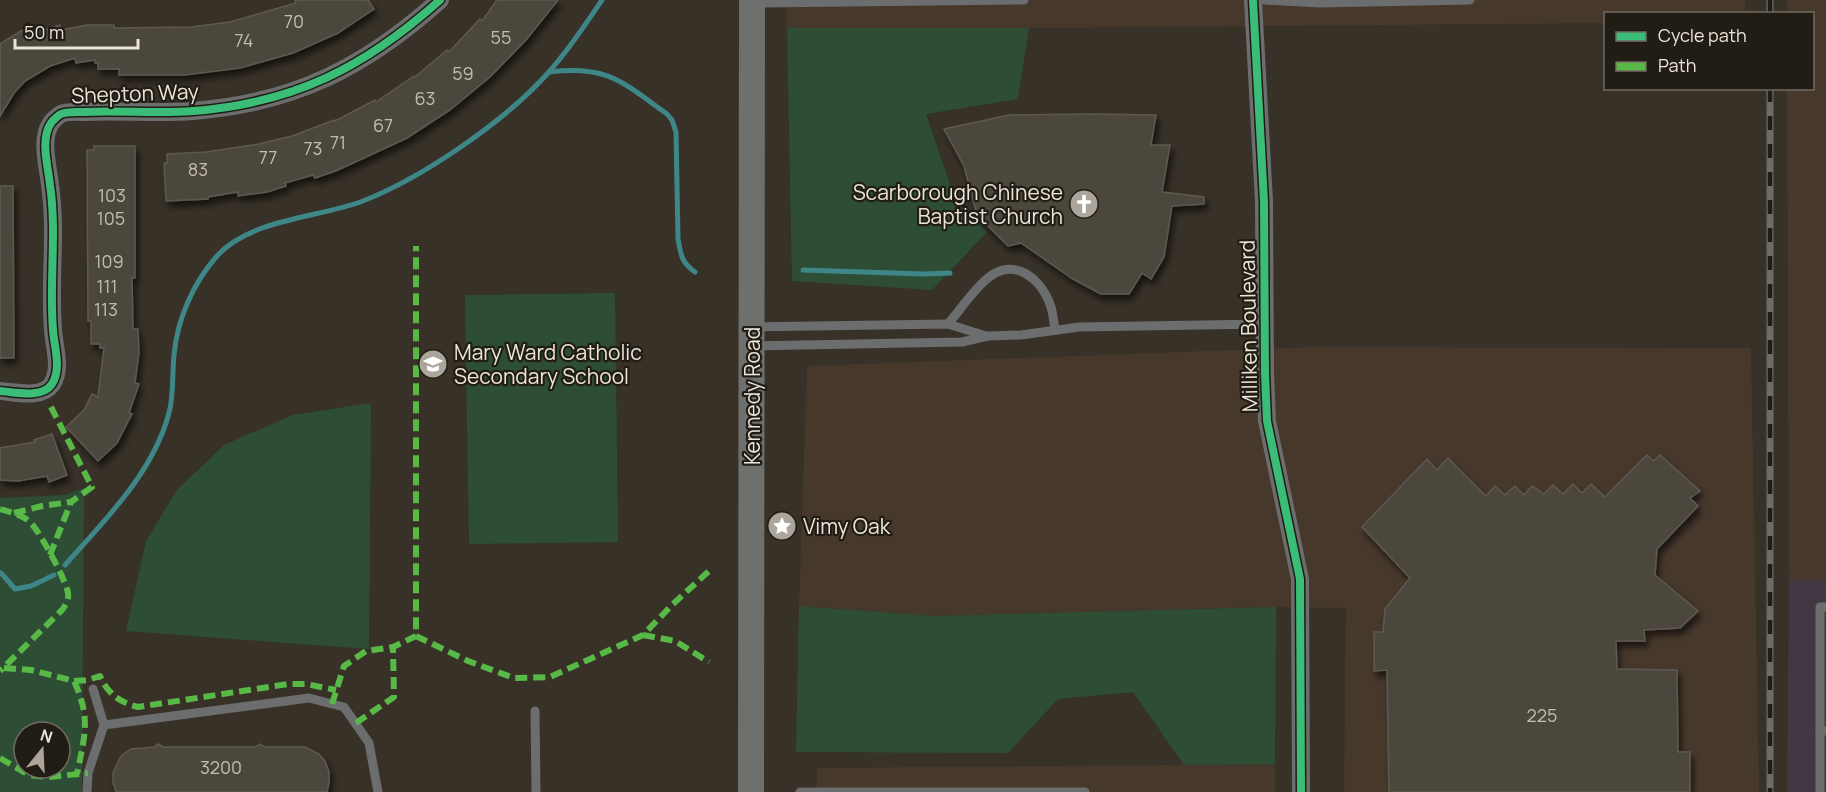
<svg xmlns="http://www.w3.org/2000/svg" width="1826" height="792" font-family="Manrope,sans-serif">
<style>
.commercial{fill:#423743}
.industrial{fill:#47382c}
.green{fill:#2d4e35;fill-rule:evenodd}
.lines{fill:none;stroke-linecap:round;stroke-linejoin:round}
.stream{stroke:#3e8687;stroke-width:5}
.building{fill:#4c463e;stroke:#5e5951;stroke-width:1.5;filter:url(#shadow)}
.service{stroke:#6c6d6e;stroke-width:9}
.minor{stroke:#6c6d6e;stroke-width:18}
.secondary{stroke:#6e706e;stroke-width:26}
.rail-casing{stroke:#6c6b68;stroke-width:7}
.rail{stroke:#211c14;stroke-width:4.5;stroke-dasharray:14;stroke-linecap:butt}
.quiet{stroke:#58b947;stroke-width:6;stroke-dasharray:12 6;stroke-linecap:butt}
.cycleway-casing{stroke:#211c14;stroke-width:11}
.cycleway{stroke:#3abd76;stroke-width:8}
.labels{text-anchor:middle;dominant-baseline:central;stroke-width:4.5;stroke-linejoin:round;paint-order:stroke}
.number-label{font-size:18px;fill:#c3bcb2}
.street-label{font-size:21px;fill:#ebe4d9;stroke:#211c14}
.poi-label{font-size:21px;fill:#ebe4d9;stroke:#211c14;text-anchor:start}
</style>
<defs>
<filter id="shadow"><feDropShadow dx="3" dy="5.5" stdDeviation="3" flood-color="#0009"/></filter>
</defs>
<rect width="100%" height="100%" fill="#373127"/>
<!-- commercial -->
<polygon class="commercial" points="1789,580 1826,580 1826,792 1787,792"/>
<!-- industrial -->
<g class="industrial">
<polygon points="786,0 1745,0 1745,13 1606,14 1605,23 1029,28 787,28"/>
<polygon points="1787,0 1826,0 1826,580 1789,580 1787,89 1812,88 1812,14 1787,13"/>
<polygon points="1313,347 1751,348 1759,792 1344,792 1346,608 1276,607 934,616 799,606 807,366"/>
<polygon points="1275,764 1275,792 817,792 817,768"/>
</g>
<!-- green -->
<g class="green">
<polygon points="787,28 1029,28 1018,99 926,114 953,193 987,232 932,290 792,281"/>
<polygon points="615,293 618,542 469,544 465,295"/>
<polygon points="371,403 369,649 126,631 146,541 177,490 224,445 293,415"/>
<path d="M84,488l-2,304h-82v-294l65,-3zM24,732h36v36h-36z"/>
<polygon points="799,606 934,616 1276,607 1275,764 1184,765 1133,692 1058,699 1008,753 796,752"/>
</g>
<g class="lines">
<!-- stream -->
<g class="stream">
<path d="M549,72c59,-7 73,10 118,42l5,6 4,12 2,107c3,16 3,23 17,33"/>
<polyline points="803,270 924,274 950,273"/>
<path d="M65,565c40,-45 88,-92 104,-152 5,-18 3,-40 5,-58 3,-35 19,-72 43,-99 33,-37 101,-38 146,-55 61,-24 142,-80 185,-128 21,-23 37,-48 54,-73"/>
<polyline points="1,573 15,589 31,586 54,575"/>
</g>
</g>
<!-- building -->
<g class="building">
<polygon points="295,0 368,0 374,9 338,33 293,53 240,68 184,75 119,75 119,69 98,69 98,63 95,63 95,60 76,63 75,58 50,66 25,81 14,93 0,116 0,44 24,29 28,35 60,25 61,30 87,25 114,25 114,28 191,27 230,22 296,3"/>
<polygon points="497,0 558,0 526,40 490,77 450,110 407,138 338,170 315,178 313,175 285,183 286,186 267,192 238,196 238,192 208,197 208,199 166,201 164,163 167,163 167,154 206,152 259,144 292,136 334,120 335,121 375,100 376,102 414,76 415,77 447,50 449,52 477,22 480,19 482,21"/>
<polygon points="1093,114 1156,115 1151,145 1170,145 1162,192 1204,197 1204,204 1172,206 1164,257 1151,279 1142,273 1129,294 1101,294 1073,279 1021,243 1008,246 977,215 964,166 944,129 1009,115"/>
<polygon points="94,146 135,146 135,278 132,278 133,329 138,329 139,353 135,383 139,384 129,413 132,414 117,443 98,461 66,427 84,410 92,394 98,397 104,348 100,348 100,344 91,344 91,321 88,321 87,150 94,150"/>
<polygon points="0,186 13,186 14,358 0,358"/>
<polygon points="52,434 67,475 49,482 47,476 18,481 0,480 0,448 35,442 34,440"/>
<polygon points="1647,455 1654,461 1660,455 1700,491 1690,498 1698,506 1657,549 1655,575 1698,611 1680,628 1644,630 1645,641 1616,641 1617,669 1677,670 1678,752 1690,752 1690,792 1389,792 1387,670 1374,671 1374,632 1383,632 1385,609 1410,578 1362,527 1427,459 1437,470 1448,458 1486,496 1495,486 1505,495 1515,486 1524,495 1532,486 1544,494 1553,485 1563,494 1573,484 1582,493 1591,484 1605,497"/>
<polygon points="158,744 163,747 255,747 260,744 265,747 305,747 319,754 325,761 329,772 329,783 327,792 116,792 113,782 113,773 121,756 131,749 154,747"/>
</g>
<g class="lines">
<!-- service -->
<g class="service">
<polyline points="1265,0 1319,3 1470,0"/>
<polyline points="754,3 1024,0"/>
<path d="M948,324c13,-15 25,-34 40,-46 26,-22 54,1 63,29 2,7 3,15 4,23"/>
<polyline points="753,327 948,324 986,336"/>
<polyline points="754,346 962,342 988,336 1021,335 1079,327 1264,324"/>
<polyline points="1826,607 1820,607 1820,731 1826,731"/>
<polyline points="93,689 104,725"/>
<polyline points="535,711 536,792"/>
<polyline points="87,792 88,773 104,725 309,698 344,707 369,743 378,792"/>
<polyline points="800,792 1085,792"/>
<polyline points="1820,792 1820,731"/>
</g>
<!-- minor -->
<g class="minor">
<polyline points="1253,0 1264,202 1265,373 1267,421 1300,579 1301,792"/>
<path d="M0,391c15,1 42,8 52,-7 10,-16 2,-37 1,-54 -4,-48 4,-97 -3,-145 -2,-19 -10,-46 1,-62 2,-3 8,-8 10,-9 6,-3 16,-2 23,-2 36,-2 73,2 109,-1 102,-8 172,-44 247,-111"/>
</g>
<!-- secondary -->
<polyline class="secondary" points="751,792 752,0"/>
<!-- rail casing -->
<g class="rail-casing">
<g id="rail">
<polyline points="1770,14 1770,0"/>
<polyline points="1770,88 1770,792"/>
</g>
</g>
<!-- rail -->
<use href="#rail" class="rail"/>
<!-- quiet -->
<g class="quiet">
<path d="M0,509c10,3 22,6 30,13 9,8 36,58 38,71 1,6 -2,12 -6,17l-62,61"/>
<polyline points="14,513 42,506 71,502 92,487 50,405"/>
<polyline points="50,555 71,502"/>
<polyline points="643,635 675,641 709,662"/>
<polyline points="416,636 468,661 514,678 550,677 643,635 673,604 709,571"/>
<path d="M4,668l27,2 43,11c17,37 11,54 3,93"/>
<path d="M74,681l14,-1 12,-4c8,18 19,26 38,31l150,-23h18l30,6"/>
<polyline points="332,704 344,666 366,651 393,647 416,636 416,246"/>
<polyline points="356,723 394,697 393,647"/>
<polyline points="0,758 29,775 49,777 88,773"/>
</g>
<!-- cycleway casing -->
<g class="cycleway-casing">
<g id="cycleway">
<polyline points="1253,0 1264,202 1265,373 1267,421 1300,579 1301,792"/>
<path d="M0,391c15,1 42,8 52,-7 10,-16 2,-37 1,-54 -4,-48 4,-97 -3,-145 -2,-19 -10,-46 1,-62 2,-3 8,-8 10,-9 6,-3 16,-2 23,-2 36,-2 73,2 109,-1 102,-8 172,-44 247,-111"/>
</g>
</g>
<!-- cycleway -->
<use href="#cycleway" class="cycleway"/>
</g>
<!-- icons -->
<defs>
<g id="church-disc" transform="scale(1.5)"><circle r="9.5" fill="#aca59b" stroke="#211c14"/><path d="M-1.2-6h2.4v3.5h3.3v2.4h-3.3V6h-2.4V-.1h-3.3v-2.4h3.3Z" fill="#fff"/></g>
<g id="school-disc" transform="scale(1.5)"><circle r="9.5" fill="#aca59b" stroke="#211c14"/><path d="M0-5L7-2L0 1L-7-2ZM-4 1L0 2.5L4 1V4Q0 6-4 4Z" fill="#fff"/></g>
<g id="sight-disc" transform="scale(1.5)"><circle r="9.5" fill="#aca59b" stroke="#211c14"/><path d="M0-6L1.8-2.2L6-1.7L2.9 1.2L3.7 5.4L0 3.3L-3.7 5.4L-2.9 1.2L-6-1.7L-1.8-2.2Z" fill="#fff"/></g>
</defs>
<g fill-rule="evenodd">
<use href="#church-disc" x="1084" y="204"/>
<use href="#school-disc" x="433" y="364"/>
<use href="#sight-disc" x="782" y="526"/>
</g>
<g class="labels">
<!-- number labels -->
<g class="number-label">
<text x="294" y="21">70</text>
<text x="501" y="37">55</text>
<text x="244" y="40">74</text>
<text x="463" y="73">59</text>
<text x="425" y="98">63</text>
<text x="383" y="125">67</text>
<text x="338" y="142">71</text>
<text x="313" y="148">73</text>
<text x="268" y="157">77</text>
<text x="198" y="169">83</text>
<text x="112" y="195">103</text>
<text x="111" y="218">105</text>
<text x="109" y="261">109</text>
<text x="107" y="286">111</text>
<text x="106" y="309">113</text>
<text x="1542" y="715">225</text>
<text x="221" y="767">3200</text>
</g>
<!-- street labels -->
<g class="street-label">
<text transform="translate(135 93) rotate(-2)">Shepton Way</text>
<text transform="translate(1248 326) rotate(-91)">Milliken Boulevard</text>
<text transform="translate(752 396) rotate(-90)">Kennedy Road</text>
</g>
<!-- poi labels -->
<g class="poi-label">
<text x="1063" y="192" text-anchor="end">Scarborough Chinese<tspan x="1063" dy="24">Baptist Church</tspan></text>
<text x="454" y="352">Mary Ward Catholic<tspan x="454" dy="24">Secondary School</tspan></text>
<text x="803" y="526">Vimy Oak</text>
</g>
</g>
<!-- legend -->
<rect x="1604" y="12" width="210" height="78" fill="#211c14" stroke="#726c63" stroke-width="1.5"/>
<rect x="1616" y="32" width="30" height="9" fill="#3abd76" stroke="#726c63" stroke-width="1.5"/>
<text x="1658" y="42" font-size="18" fill="#ebe4d9">Cycle path</text>
<rect x="1616" y="62" width="30" height="9" fill="#58b947" stroke="#726c63" stroke-width="1.5"/>
<text x="1658" y="72" font-size="18" fill="#ebe4d9">Path</text>
<!-- north arrow -->
<g transform="translate(42 750) rotate(18)"><circle r="28" fill="#211c14" stroke="#726c63" stroke-width="1.5"/>
<path d="M0-4.5L10 22L0 15L-10 22Z" fill="#aca59b"/>
<text y="-9" font-size="16" font-weight="bold" text-anchor="middle" fill="#ebe4d9">N</text>
</g>
<!-- scale -->
<path d="M15 39v9h123v-9" fill="none" stroke="#ebe4d9" stroke-width="3"/>
<text x="24" y="39" font-size="18" fill="#ebe4d9" stroke="#211c14" stroke-width="4.5" paint-order="stroke">50 m</text>
</svg>
